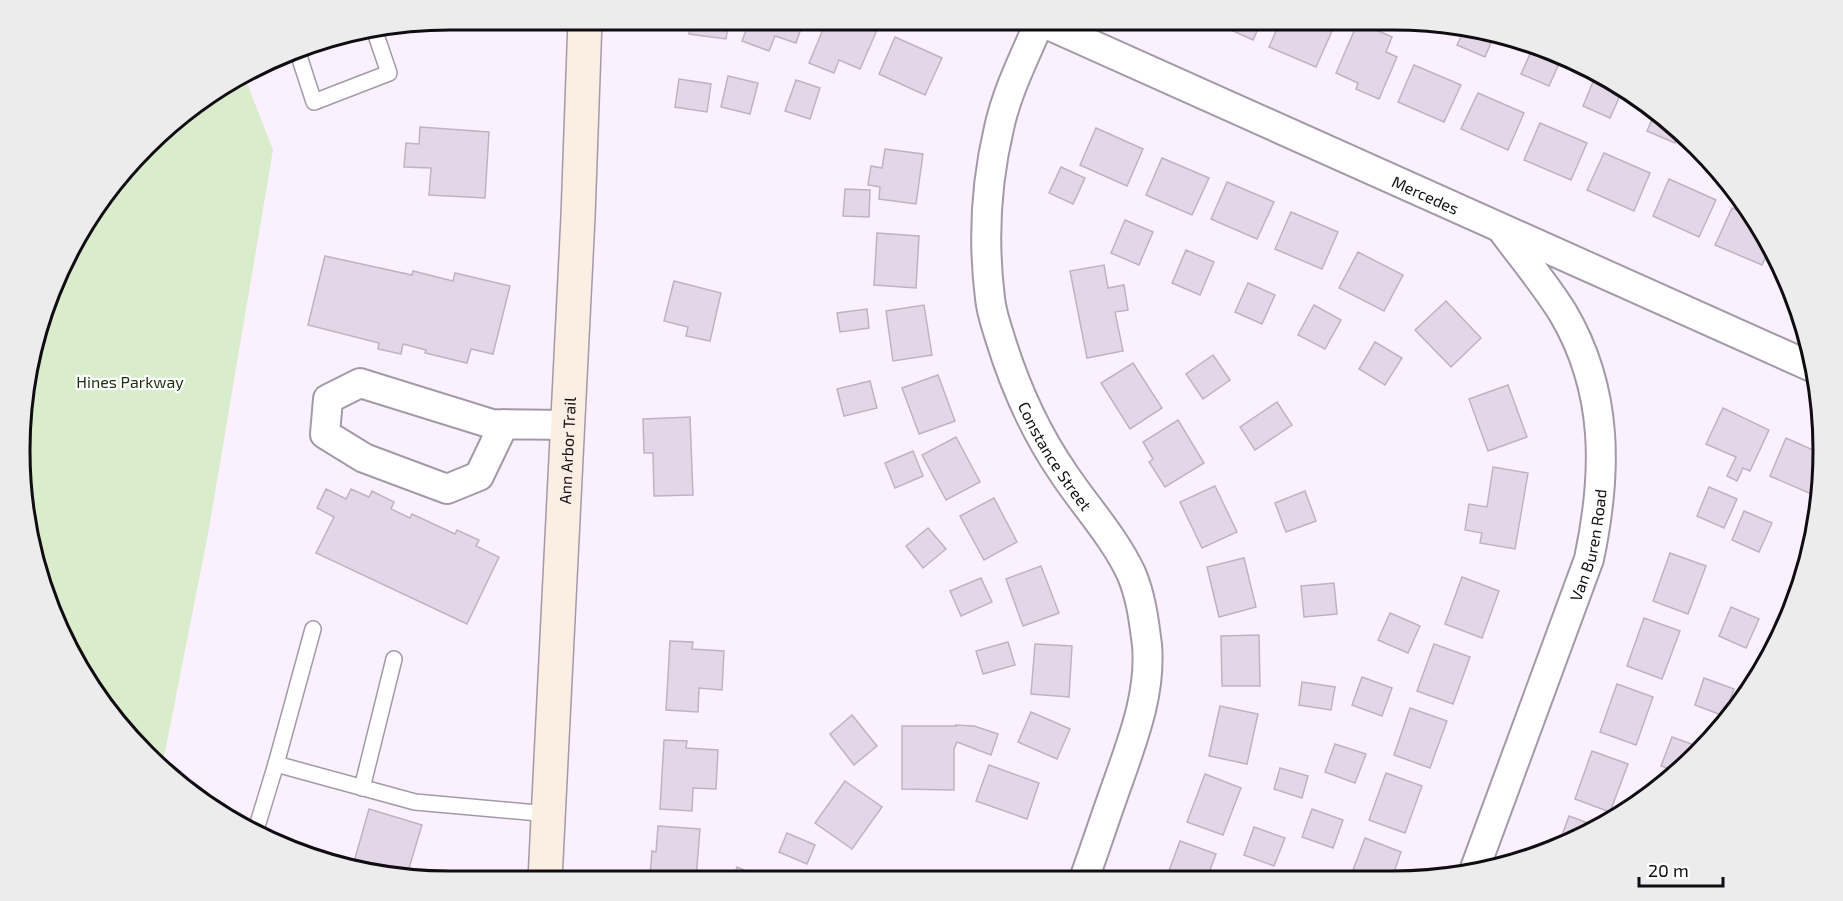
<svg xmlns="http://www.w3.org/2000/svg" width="1843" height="901" font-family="'Exo 2',sans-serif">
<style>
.green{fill:#d9eccc}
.building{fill:#e3d7e7;stroke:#beb3c2;stroke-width:1.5}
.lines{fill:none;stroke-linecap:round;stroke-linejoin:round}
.lane-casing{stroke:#a499a8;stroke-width:18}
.street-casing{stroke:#a499a8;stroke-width:32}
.secondary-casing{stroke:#a499a8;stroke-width:36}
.lane{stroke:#fff;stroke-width:15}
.street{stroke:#fff;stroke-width:28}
.secondary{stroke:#fbefe4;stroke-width:33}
.labels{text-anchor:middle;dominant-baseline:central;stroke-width:4.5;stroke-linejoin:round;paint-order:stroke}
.street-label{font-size:16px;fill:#100d12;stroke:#fff}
.park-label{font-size:16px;fill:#1c300b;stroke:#fff}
.rim{fill:none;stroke:#100d12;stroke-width:3}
</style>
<rect width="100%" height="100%" fill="#fbf1fe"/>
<!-- green -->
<polygon class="green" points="245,78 273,150 208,534 162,767 146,755 64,641 23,506 28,366 52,285 92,211 188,109"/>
<!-- building -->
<g class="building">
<polygon points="691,20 729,20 726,39 689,34"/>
<polygon points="750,20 804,20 796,43 775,36 769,51 742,41"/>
<polygon points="827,20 853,20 877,30 860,69 839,60 834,73 809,63"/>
<polygon points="1209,20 1262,20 1253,40"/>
<polygon points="1281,20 1309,20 1332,31 1316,67 1269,47"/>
<polygon points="1402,20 1420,20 1424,21 1421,28"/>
<polygon points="1358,22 1392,37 1386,52 1397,57 1379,99 1356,89 1358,83 1336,73"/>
<polygon points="1465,28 1495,33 1485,57 1457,45"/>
<polygon points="895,37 942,58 925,95 879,74"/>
<polygon points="1534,45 1562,57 1549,86 1521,74"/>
<polygon points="1414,65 1461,85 1444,122 1398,102"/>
<polygon points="728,76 758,83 750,114 721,107"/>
<polygon points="1595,77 1623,89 1610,118 1583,106"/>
<polygon points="679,79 711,84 707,112 675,107"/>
<polygon points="796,80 820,88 810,119 785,111"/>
<polygon points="1478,93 1524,113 1508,150 1461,129"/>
<polygon points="1656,110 1680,132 1675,143 1647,131"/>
<polygon points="1540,123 1587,143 1571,180 1524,160"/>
<polygon points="420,127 489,132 485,198 429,195 431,168 404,167 406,143 419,144"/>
<polygon points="1096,128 1143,149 1127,186 1080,165"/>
<polygon points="885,149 923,154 916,204 879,199 880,187 868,185 871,166 882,168"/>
<polygon points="1604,153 1650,173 1634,211 1587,190"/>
<polygon points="1162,158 1209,178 1192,215 1146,195"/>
<polygon points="1711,161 1716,166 1720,171 1709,166"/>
<polygon points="1061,167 1085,178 1073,204 1049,193"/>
<polygon points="1669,179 1716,200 1699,237 1653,216"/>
<polygon points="1227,182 1274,202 1257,239 1211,219"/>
<polygon points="845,189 870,190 869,217 843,216"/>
<polygon points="1732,208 1753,217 1766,235 1771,246 1762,265 1715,245"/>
<polygon points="1291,212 1338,232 1322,269 1275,249"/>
<polygon points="1125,220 1153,232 1139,265 1111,253"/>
<polygon points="877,233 919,236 916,288 874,285"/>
<polygon points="1186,250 1214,262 1200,295 1172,283"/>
<polygon points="1358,252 1403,275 1384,311 1339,288"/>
<polygon points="325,256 412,275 413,271 453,281 455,273 510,286 493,354 471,349 467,363 425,353 426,350 403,344 401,354 378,349 379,343 308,325"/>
<polygon points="1104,265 1108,288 1124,285 1128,310 1115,312 1123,351 1087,358 1070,271"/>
<polygon points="674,281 721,293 710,341 686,336 688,327 664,321"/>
<polygon points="1248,283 1275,295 1262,324 1235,312"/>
<polygon points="1446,301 1481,338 1451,367 1415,330"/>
<polygon points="924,305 932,355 893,361 886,311"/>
<polygon points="1314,305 1341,320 1325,349 1298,335"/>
<polygon points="867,309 869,328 840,332 837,313"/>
<polygon points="1375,342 1402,358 1385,385 1359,369"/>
<polygon points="1213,355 1230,380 1203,399 1186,374"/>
<polygon points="1133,363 1162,408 1130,429 1101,383"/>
<polygon points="938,375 955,421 919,434 902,388"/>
<polygon points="870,381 877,408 844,416 837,389"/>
<polygon points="1508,385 1527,437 1488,451 1469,399"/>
<polygon points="1277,402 1292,425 1255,450 1240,427"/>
<polygon points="1723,408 1769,430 1750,471 1743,468 1737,481 1727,476 1736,457 1706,444"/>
<polygon points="690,417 693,495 654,496 653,453 644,453 643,419"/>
<polygon points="1178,420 1204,463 1165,487 1149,462 1153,459 1143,442"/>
<polygon points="956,437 980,482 946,500 922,455"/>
<polygon points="1786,438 1822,454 1823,478 1816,496 1770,476"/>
<polygon points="913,451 923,476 895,488 885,463"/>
<polygon points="1493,467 1528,473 1515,549 1480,543 1482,533 1465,530 1469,504 1487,507"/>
<polygon points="1215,486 1237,532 1202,548 1180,502"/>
<polygon points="1709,487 1737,499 1724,528 1697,516"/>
<polygon points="326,489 346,499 351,489 369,497 372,491 394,502 391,509 410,518 412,514 455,534 457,530 479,540 476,546 499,557 467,624 316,553 334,517 317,508"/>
<polygon points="1305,491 1316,521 1286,532 1275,503"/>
<polygon points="994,498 1017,542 984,560 960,516"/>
<polygon points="1744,511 1772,523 1759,552 1732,540"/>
<polygon points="1815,522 1810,554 1802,551"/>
<polygon points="928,528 946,549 923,568 906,546"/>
<polygon points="1670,553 1706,566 1688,614 1653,601"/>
<polygon points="1244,558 1256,607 1219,617 1207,567"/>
<polygon points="1041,566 1059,613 1023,626 1006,579"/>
<polygon points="1462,577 1499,591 1482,638 1445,624"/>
<polygon points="981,578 992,602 961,616 950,591"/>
<polygon points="1334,583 1337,614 1304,617 1301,586"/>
<polygon points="1731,607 1759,619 1746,648 1719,636"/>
<polygon points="1390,613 1420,626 1408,653 1378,640"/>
<polygon points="1644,618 1680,631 1662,679 1627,666"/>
<polygon points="1259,635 1260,686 1222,686 1221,636"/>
<polygon points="670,641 693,642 692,649 724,651 722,690 699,688 698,712 666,710"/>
<polygon points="1008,642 1015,665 983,674 976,651"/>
<polygon points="1035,644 1072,646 1069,697 1031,694"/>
<polygon points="1434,644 1470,657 1453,704 1417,691"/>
<polygon points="1362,677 1392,688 1382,716 1352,705"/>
<polygon points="1704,678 1734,689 1724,716 1695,705"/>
<polygon points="1302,682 1335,687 1331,710 1299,705"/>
<polygon points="1617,684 1653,697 1636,745 1600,732"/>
<polygon points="1220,706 1258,714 1247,764 1209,756"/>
<polygon points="1410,708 1447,721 1430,768 1394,755"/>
<polygon points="1031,712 1070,729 1057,759 1018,742"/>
<polygon points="852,715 877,746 854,765 830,734"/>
<polygon points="955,725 974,726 998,734 991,755 957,742 954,749 954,790 902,789 902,726 957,726"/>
<polygon points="1672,737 1700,747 1676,771 1661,766"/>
<polygon points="664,740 687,741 686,748 718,750 716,789 693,788 692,811 660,809"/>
<polygon points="1335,744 1366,754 1355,783 1325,772"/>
<polygon points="1592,751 1628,764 1610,812 1575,799"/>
<polygon points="989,765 1039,783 1027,819 976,801"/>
<polygon points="1280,768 1308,776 1302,798 1274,789"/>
<polygon points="1386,773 1422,786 1405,833 1369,820"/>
<polygon points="1205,774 1241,788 1223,835 1187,822"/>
<polygon points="845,781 882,807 852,849 815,823"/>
<polygon points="369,809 422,825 406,878 352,869"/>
<polygon points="1312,809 1343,820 1333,848 1302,837"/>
<polygon points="1569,816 1596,826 1557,849"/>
<polygon points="658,826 700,829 696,879 650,876 652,851 656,852"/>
<polygon points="1254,827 1285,838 1274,866 1244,855"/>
<polygon points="787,833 815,845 807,864 779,852"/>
<polygon points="1365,838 1401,852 1392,878 1350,878"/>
<polygon points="1180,841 1216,854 1207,878 1166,879"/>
<polygon points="737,867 753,874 751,880 724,880 728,871 735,873"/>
<polygon points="809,876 847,878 847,879 808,880"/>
</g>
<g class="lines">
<!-- lane casing -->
<g class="lane-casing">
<g id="lane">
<polyline points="297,50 314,102 389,73 375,32"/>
<polyline points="313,629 276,764 415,802 549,814"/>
<polyline points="362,788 394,659"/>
<polyline points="255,833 276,764"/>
</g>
</g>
<!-- street casing -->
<g class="street-casing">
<g id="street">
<path id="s1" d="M1037,20l777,348"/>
<path id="s2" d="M1040,21c-15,35 -33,70 -41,107 -13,55 -16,114 -9,170 1,13 6,27 10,40 15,49 35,94 64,136 22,33 50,63 67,99 10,23 13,48 16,72 4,47 -13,91 -28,134 -12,33 -23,67 -35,100"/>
<polyline points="504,424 479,476 447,489 364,458 325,434 328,399 360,383 492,424 568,425"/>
<path id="s3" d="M1474,871l115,-312c18,-85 20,-168 -26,-246 -18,-29 -40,-55 -60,-82"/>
</g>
</g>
<!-- secondary casing -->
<g class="secondary-casing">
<g id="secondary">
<path id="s4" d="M545,880l33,-663 7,-197"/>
</g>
</g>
<!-- lane -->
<use href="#lane" class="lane"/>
<!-- street -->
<use href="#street" class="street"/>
<!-- secondary -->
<use href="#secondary" class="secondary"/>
</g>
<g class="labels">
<!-- street labels -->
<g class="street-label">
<text stroke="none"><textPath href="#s1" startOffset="426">Mercedes</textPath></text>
<text stroke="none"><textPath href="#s4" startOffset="430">Ann Arbor Trail</textPath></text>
<text stroke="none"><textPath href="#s2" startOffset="458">Constance Street</textPath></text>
<text stroke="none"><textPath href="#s3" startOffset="346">Van Buren Road</textPath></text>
</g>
<!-- park labels -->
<g class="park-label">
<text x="130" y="381">Hines Parkway</text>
</g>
</g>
<!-- crop -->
<path d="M0 0H1843V901H0ZM450 30H1393A420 420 0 0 1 1813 450V451A420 420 0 0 1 1393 871H450A420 420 0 0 1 30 451V450A420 420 0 0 1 450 30Z" fill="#ececec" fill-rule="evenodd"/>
<path class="rim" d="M450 30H1393A420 420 0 0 1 1813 450V451A420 420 0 0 1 1393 871H450A420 420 0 0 1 30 451V450A420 420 0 0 1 450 30Z"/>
<!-- scale -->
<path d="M1639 877v9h84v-9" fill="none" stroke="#100d12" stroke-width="3"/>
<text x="1648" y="877" font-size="18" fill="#100d12" stroke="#ffffff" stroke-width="4.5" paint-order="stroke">20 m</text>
</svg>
